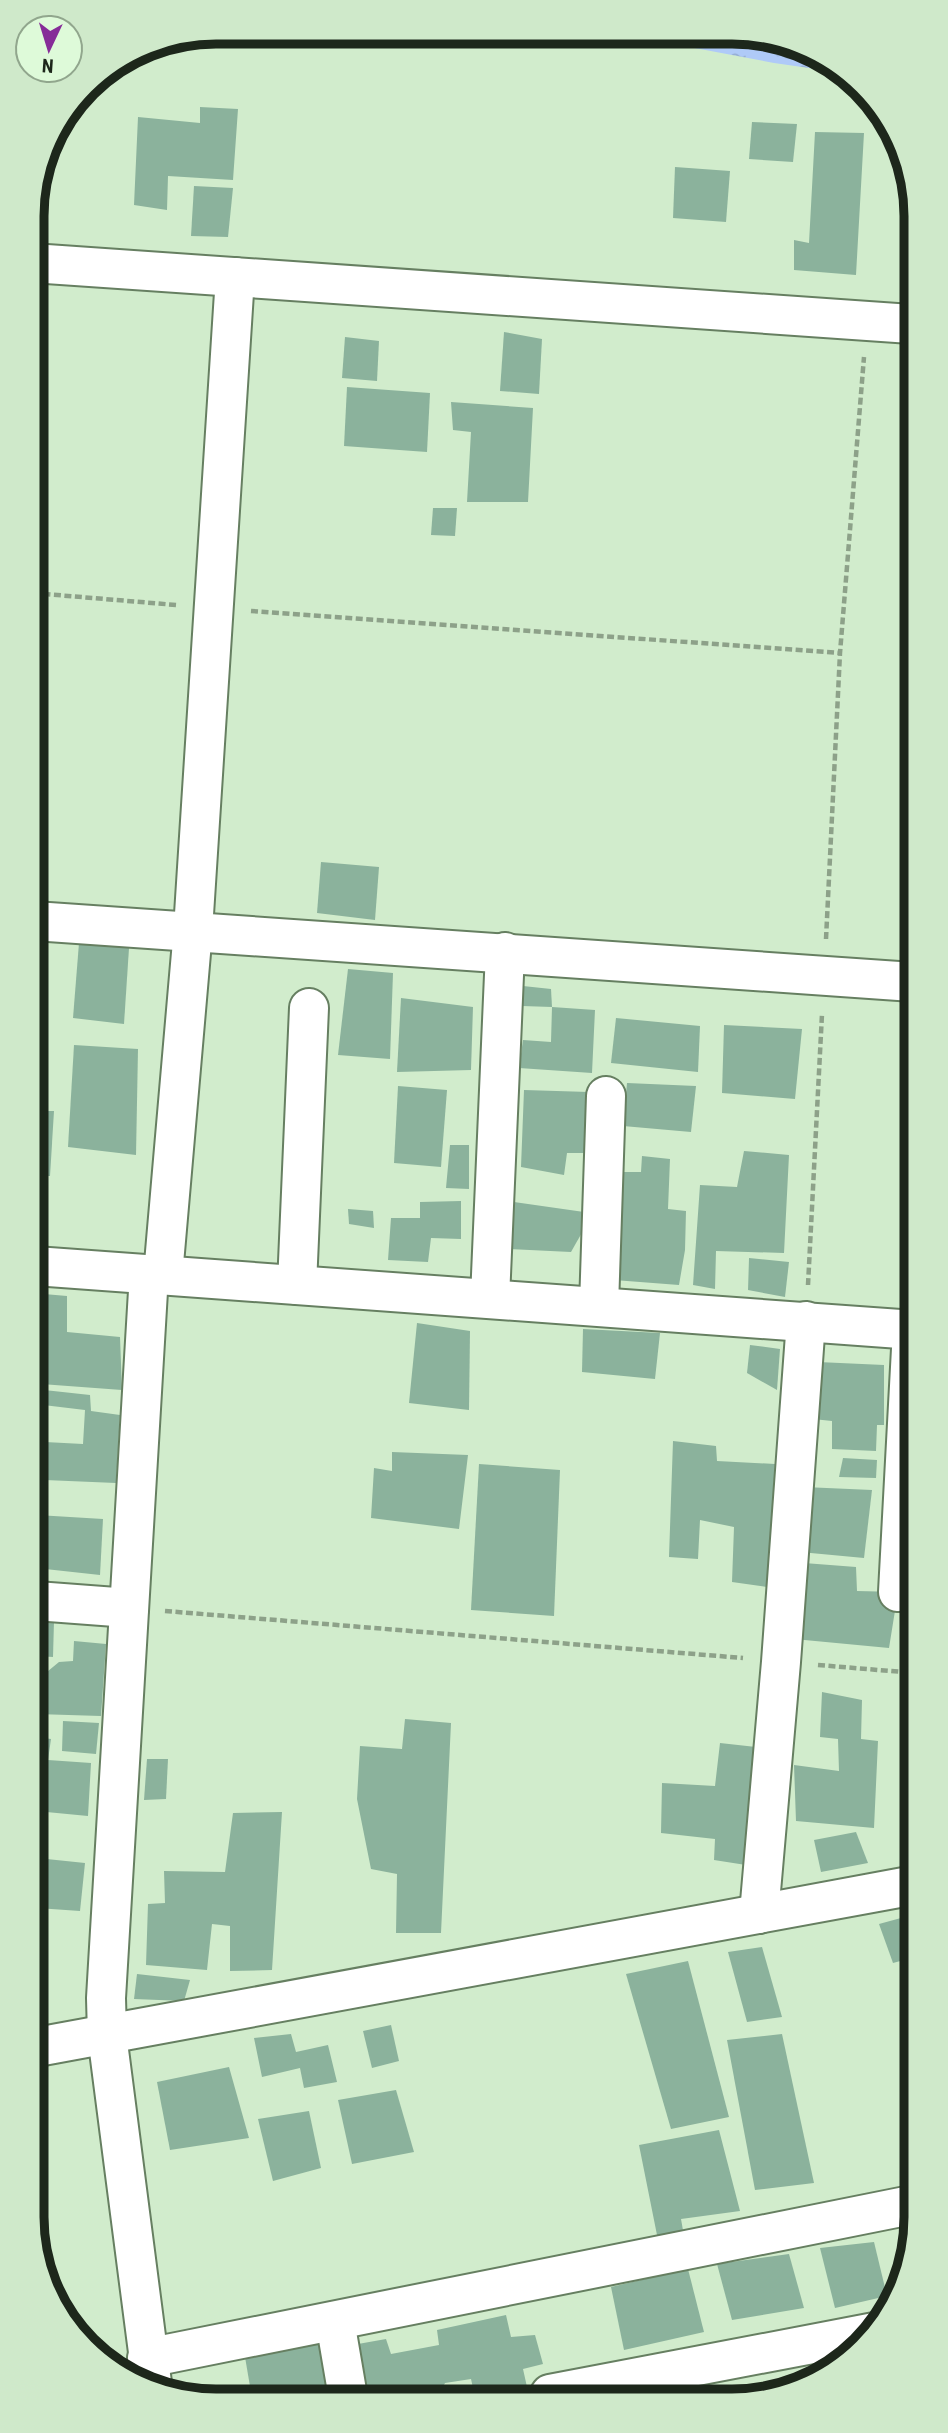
<svg xmlns="http://www.w3.org/2000/svg" width="948" height="2433" font-family="'Roboto Condensed',sans-serif">
<style>
.water{fill:url(#water-ripples)}
.building{fill:#8bb29c}
.lines{fill:none;stroke-linecap:round;stroke-linejoin:round}
.minor-casing{stroke:#667f61;stroke-width:42}
.path{stroke:#8da189;stroke-width:4.5;stroke-dasharray:7 3.5;stroke-linecap:butt}
.minor{stroke:#fff;stroke-width:38}
.rim{fill:none;stroke:#1d271b;stroke-width:9}
</style>
<defs>
<pattern id="water-ripples" width="26" height="14" patternUnits="userSpaceOnUse" patternTransform="scale(1.75)"><rect width="26" height="14" fill="#afcaf7"/><path d="M2 4q2-2 4 0t4 0M15 11q2-2 4 0t4 0" fill="none" stroke="#96aed3"/></pattern>
</defs>
<rect width="100%" height="100%" fill="#d1eccc"/>
<!-- water -->
<polygon class="water" points="620,34 768,35 844,73 774,63"/>
<!-- building -->
<g class="building">
<polygon points="200,107 238,109 233,180 168,176 167,210 134,205 138,117 200,123"/>
<polygon points="752,122 797,124 793,162 749,159"/>
<polygon points="815,132 864,133 856,275 794,270 794,240 809,243"/>
<polygon points="675,167 730,171 726,222 673,218"/>
<polygon points="194,186 233,188 228,237 191,236"/>
<polygon points="504,332 542,339 539,394 500,391"/>
<polygon points="345,337 379,341 377,381 342,378"/>
<polygon points="347,387 430,393 427,452 344,446"/>
<polygon points="451,402 533,408 528,502 467,502 471,432 453,430"/>
<polygon points="433,508 457,508 455,536 431,535"/>
<polygon points="321,862 379,867 375,920 317,913"/>
<polygon points="79,943 129,948 124,1024 73,1018"/>
<polygon points="348,969 393,973 390,1059 338,1055"/>
<polygon points="523,986 551,989 552,1007 522,1006"/>
<polygon points="401,998 473,1007 471,1070 397,1072"/>
<polygon points="552,1007 595,1010 592,1073 519,1068 523,1040 551,1042"/>
<polygon points="616,1018 700,1026 698,1072 611,1063"/>
<polygon points="724,1025 802,1029 795,1099 722,1093"/>
<polygon points="74,1045 138,1049 136,1155 68,1147"/>
<polygon points="627,1083 696,1086 691,1132 623,1126"/>
<polygon points="398,1086 447,1090 441,1167 394,1163"/>
<polygon points="524,1090 589,1092 587,1153 567,1153 564,1175 521,1167"/>
<polygon points="34,1111 54,1111 50,1176 35,1176"/>
<polygon points="450,1145 469,1145 469,1189 446,1188"/>
<polygon points="744,1151 789,1155 784,1253 716,1251 715,1289 693,1285 700,1185 737,1187"/>
<polygon points="642,1156 670,1159 668,1209 686,1211 685,1250 679,1285 614,1280 617,1172 641,1172"/>
<polygon points="461,1201 461,1239 431,1238 428,1262 388,1260 391,1218 420,1218 420,1202"/>
<polygon points="514,1202 584,1212 584,1229 571,1252 509,1249"/>
<polygon points="348,1209 373,1211 374,1228 349,1224"/>
<polygon points="749,1258 789,1262 785,1297 748,1290"/>
<polygon points="44,1294 67,1296 67,1332 120,1337 122,1390 41,1384"/>
<polygon points="417,1323 470,1331 469,1410 409,1403"/>
<polygon points="583,1329 660,1333 655,1379 582,1372"/>
<polygon points="750,1345 780,1349 777,1390 747,1373"/>
<polygon points="818,1362 884,1365 884,1425 877,1425 876,1451 832,1449 832,1421 813,1419"/>
<polygon points="35,1389 90,1395 91,1411 120,1415 116,1483 45,1480 45,1442 83,1444 85,1410 35,1404"/>
<polygon points="673,1441 716,1446 717,1461 775,1464 767,1587 732,1582 734,1527 700,1520 698,1559 669,1557"/>
<polygon points="392,1452 468,1455 459,1529 371,1518 374,1468 392,1471"/>
<polygon points="843,1458 877,1460 876,1478 839,1477"/>
<polygon points="479,1464 560,1470 554,1616 471,1610"/>
<polygon points="804,1487 872,1490 864,1558 800,1552"/>
<polygon points="37,1515 103,1519 100,1575 36,1568"/>
<polygon points="804,1563 856,1567 857,1591 898,1592 889,1648 794,1639"/>
<polygon points="36,1620 54,1621 53,1657 36,1656"/>
<polygon points="74,1641 106,1644 101,1716 36,1714 36,1681 59,1662 73,1661"/>
<polygon points="822,1692 862,1700 861,1739 878,1741 874,1828 796,1821 794,1765 839,1771 838,1739 820,1737"/>
<polygon points="405,1719 451,1723 441,1933 396,1933 397,1874 371,1869 357,1799 360,1746 402,1749"/>
<polygon points="63,1721 99,1723 96,1754 62,1751"/>
<polygon points="36,1737 51,1739 48,1760 91,1763 88,1816 36,1811"/>
<polygon points="720,1743 756,1747 746,1865 714,1860 715,1839 661,1833 662,1783 715,1786"/>
<polygon points="147,1759 168,1759 166,1799 144,1800"/>
<polygon points="282,1812 272,1970 230,1971 230,1926 212,1924 207,1970 146,1965 148,1904 165,1903 164,1871 225,1872 233,1813"/>
<polygon points="856,1832 868,1863 821,1872 814,1840"/>
<polygon points="37,1858 85,1863 80,1911 37,1908"/>
<polygon points="912,1915 915,1927 915,1957 893,1963 879,1924"/>
<polygon points="762,1947 782,2017 747,2022 728,1952"/>
<polygon points="688,1961 729,2117 671,2129 626,1974"/>
<polygon points="137,1974 190,1980 184,2001 134,1999"/>
<polygon points="915,1999 916,2058 914,2058 905,2000"/>
<polygon points="391,2025 399,2061 372,2068 363,2031"/>
<polygon points="291,2034 296,2052 328,2045 337,2082 304,2088 300,2068 262,2077 254,2038"/>
<polygon points="782,2034 814,2183 755,2190 727,2040"/>
<polygon points="229,2067 249,2138 170,2150 157,2082"/>
<polygon points="396,2090 414,2152 352,2164 338,2100"/>
<polygon points="309,2111 321,2168 273,2181 258,2119"/>
<polygon points="719,2130 740,2211 681,2219 684,2236 659,2245 639,2145"/>
<polygon points="874,2242 887,2296 835,2308 820,2248"/>
<polygon points="789,2254 804,2308 732,2320 717,2264"/>
<polygon points="688,2269 704,2332 624,2350 611,2287"/>
<polygon points="506,2315 511,2337 535,2335 543,2364 523,2369 529,2396 475,2397 471,2379 445,2383 438,2397 367,2397 358,2344 386,2339 391,2354 439,2345 437,2330"/>
<polygon points="319,2342 330,2397 252,2398 245,2357"/>
<polygon points="815,2373 779,2395 772,2395 784,2378"/>
</g>
<g class="lines">
<!-- minor casing -->
<g class="minor-casing">
<g id="minor">
<polyline points="32,263 911,324"/>
<polyline points="34,921 913,982"/>
<polyline points="35,1266 914,1330"/>
<polyline points="149,1274 106,1998 107,2035 152,2383"/>
<polyline points="163,1275 193,930 235,277"/>
<polyline points="297,1285 309,1008"/>
<polyline points="490,1298 505,952"/>
<polyline points="599,1306 606,1096"/>
<polyline points="898,1592 912,1330"/>
<polyline points="36,1601 129,1608"/>
<polyline points="759,1914 781,1662 806,1321"/>
<polyline points="37,2047 915,1885"/>
<polyline points="335,2321 348,2397"/>
<polyline points="147,2358 916,2204"/>
<polyline points="550,2396 550,2394 875,2332"/>
</g>
</g>
<!-- path -->
<g class="path">
<polyline points="33,593 176,605"/>
<polyline points="251,611 840,653"/>
<polyline points="826,939 840,653 864,357"/>
<polyline points="808,1285 822,1014"/>
<polyline points="165,1611 743,1658"/>
<polyline points="818,1665 915,1673"/>
</g>
<!-- minor -->
<use href="#minor" class="minor"/>
</g>
<!-- crop -->
<path d="M0 0H948V2433H0ZM216 44H732A172 172 0 0 1 904 216V2217A172 172 0 0 1 732 2389H216A172 172 0 0 1 44 2217V216A172 172 0 0 1 216 44Z" fill="#cfe9ca" fill-rule="evenodd"/>
<path class="rim" d="M216 44H732A172 172 0 0 1 904 216V2217A172 172 0 0 1 732 2389H216A172 172 0 0 1 44 2217V216A172 172 0 0 1 216 44Z"/>
<!-- north arrow -->
<g transform="translate(49 49) rotate(184)"><circle r="33" fill="#defad9" stroke="#91a68d" stroke-width="2"/>
<path d="M0-5L12 26L0 18L-12 26Z" fill="#862c98"/>
<text y="-10" font-size="19" font-weight="bold" text-anchor="middle" fill="#1d271b">N</text>
</g>
</svg>
